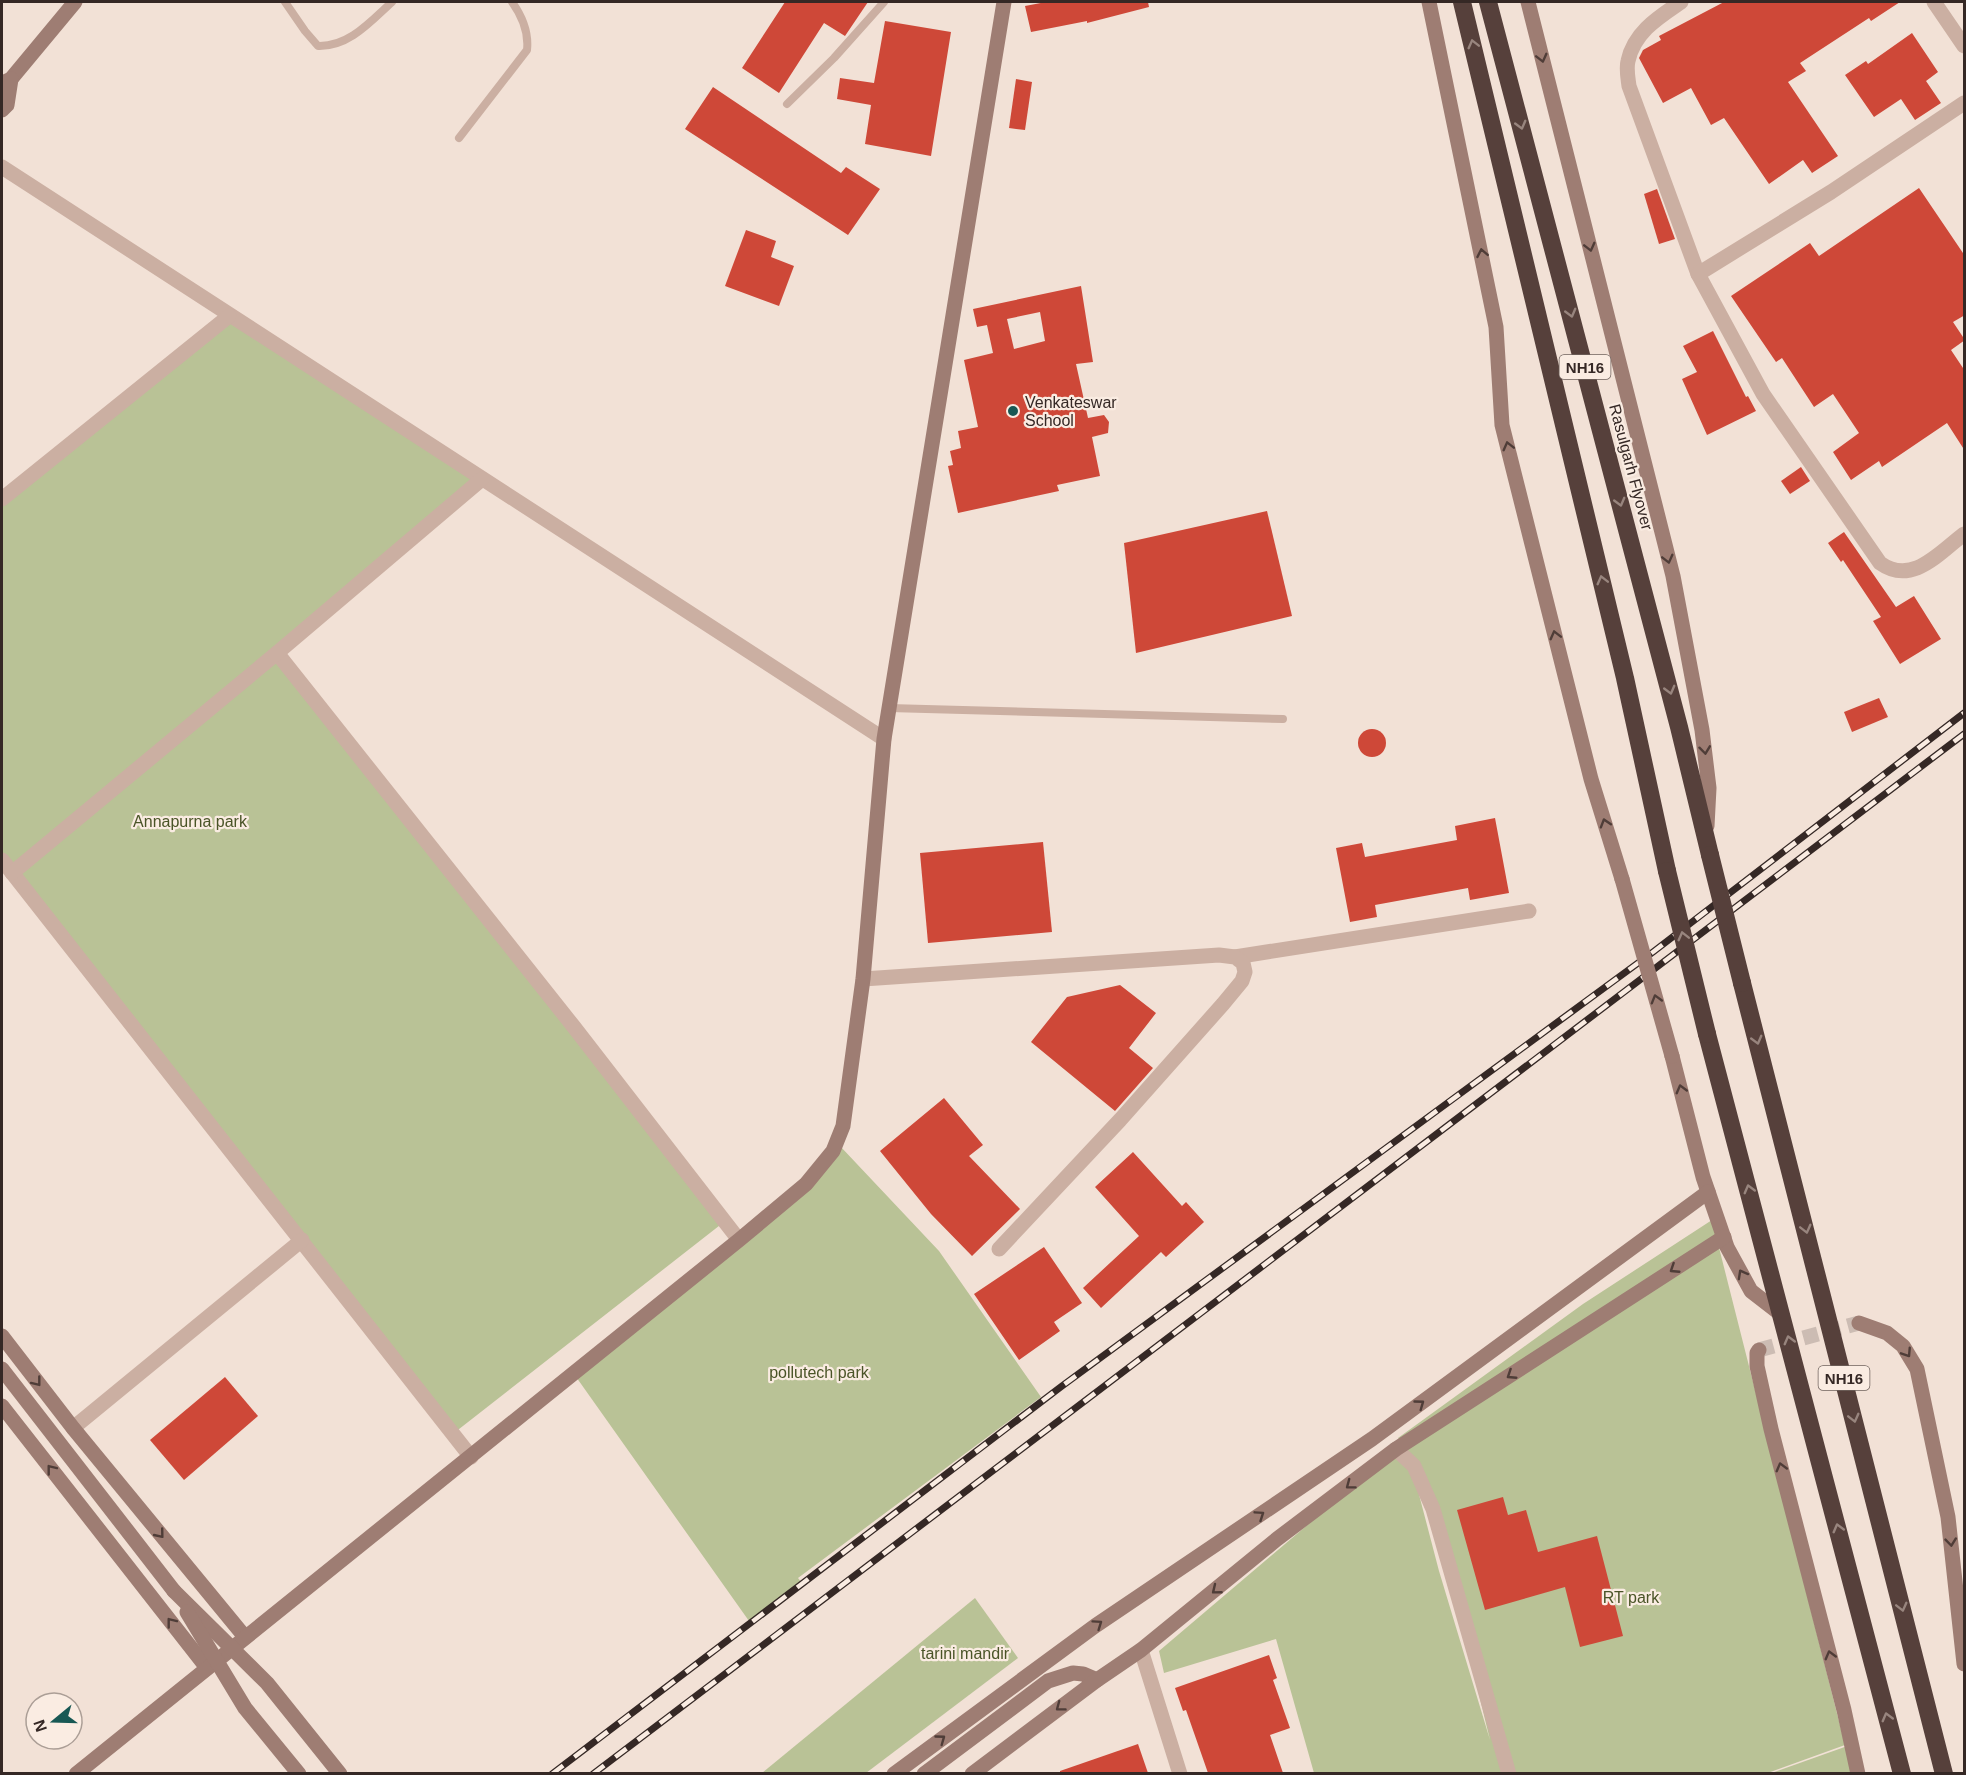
<svg xmlns="http://www.w3.org/2000/svg" width="1966" height="1775" font-family="Helvetica,sans-serif">
<style>
.green{fill:#b9c296;fill-rule:evenodd}
.building{fill:#ce4838;fill-rule:evenodd}
.lines{fill:none;stroke-linecap:round;stroke-linejoin:round}
.secondary-tunnel{stroke:#ccbcb3;stroke-width:15;stroke-dasharray:15 8;stroke-linecap:butt}
.lane{stroke:#cbafa2;stroke-width:8}
.street{stroke:#cbafa2;stroke-width:15}
.secondary{stroke:#9e7d73;stroke-width:15}
.highway{stroke:#56403b;stroke-width:18}
.rail-casing{stroke:#352825;stroke-width:7}
.rail{stroke:#faece2;stroke-width:4.5;stroke-dasharray:14;stroke-linecap:butt}
.secondary-bridge{stroke:#9e7d73;stroke-width:15}
.highway-bridge{stroke:#56403b;stroke-width:18}
.oneway{stroke:#98857e}
.oneway2{stroke:#4f3d38}
.poi-dot{fill:#185854;stroke:#faece2;stroke-width:2}
.labels{text-anchor:middle;dominant-baseline:central;stroke-width:4.5;stroke-linejoin:round;paint-order:stroke}
.shield{fill:#faece2;stroke:#70635e;stroke-width:1.5}
.shield-label{font-size:15px;font-weight:bold;fill:#352825}
.poi-label{font-size:16px;fill:#352825;stroke:#faece2;text-anchor:start}
.street-label{font-size:16px;fill:#352825;stroke:#faece2}
.park-label{font-size:16px;fill:#4a5427;stroke:#faece2}
</style>
<rect width="100%" height="100%" fill="#f2e1d6"/>
<!-- green -->
<g class="green">
<polygon points="229,316 482,479 276,654 724,1222 454,1433 2,860 2,500"/>
<polygon points="840,1146 939,1251 1041,1397 798,1578 802,1583 749,1621 574,1374"/>
<path d="M1712,1220l133,525 -80,29 -451,-1 -38,-134 -112,34 -5,-22 159,-135 87,-68 -7,-10 185,-134zM1411,1464l23,45 56,231 -51,-169z"/>
<polygon points="975,1598 1018,1658 866,1773 762,1773"/>
<polygon points="1853,1744 1860,1774 1769,1774"/>
</g>
<!-- building -->
<g class="building">
<polygon points="785,2 868,2 845,36 824,23 779,93 742,68"/>
<polygon points="1046,2 1148,2 1149,7 1087,23 1087,21 1031,32 1025,6"/>
<polygon points="1724,2 1900,2 1871,21 1869,18 1800,63 1806,71 1788,82 1838,156 1812,173 1803,160 1769,184 1724,118 1711,125 1691,88 1663,103 1639,58 1643,50 1661,40 1659,36"/>
<polygon points="885,21 951,32 931,156 865,144 871,105 837,99 840,78 874,83"/>
<polygon points="1912,33 1938,72 1926,81 1941,103 1915,120 1901,99 1874,117 1845,75 1866,61 1868,64"/>
<polygon points="1016,79 1032,82 1025,130 1009,128"/>
<polygon points="713,87 841,173 846,167 880,189 848,235 685,129"/>
<polygon points="1919,188 1965,256 1965,315 1953,322 1965,340 1951,350 1965,371 1965,451 1947,423 1882,467 1879,461 1851,480 1833,452 1859,433 1833,394 1814,407 1782,358 1776,362 1731,296 1810,243 1819,256"/>
<polygon points="1657,189 1675,239 1659,244 1644,194"/>
<polygon points="746,230 776,241 771,257 794,266 779,306 725,286"/>
<path d="M1081,286l12,76 -17,2 12,54 16,-3 5,7 -1,11 -16,4 8,39 -43,9 2,6 -101,22 -10,-47 5,-1 -3,-14 11,-3 -3,-17 20,-4 -14,-67 29,-7 -6,-28 -10,2 -4,-18zM1040,312l5,29 -31,8 -7,-30z"/>
<polygon points="1713,331 1746,397 1748,396 1756,411 1707,435 1682,379 1697,372 1683,346"/>
<polygon points="1801,467 1810,481 1790,494 1781,481"/>
<polygon points="1267,511 1292,616 1136,653 1124,543"/>
<polygon points="1844,532 1896,607 1914,596 1941,639 1900,664 1873,621 1881,617 1843,560 1841,562 1828,543"/>
<polygon points="1879,698 1888,717 1852,732 1844,712"/>
<circle cx="1372" cy="743" r="14"/>
<polygon points="1495,818 1509,893 1470,900 1468,888 1375,905 1377,917 1350,922 1336,848 1362,843 1365,857 1457,840 1455,826"/>
<polygon points="1043,842 1052,932 928,943 920,853"/>
<polygon points="1120,985 1156,1013 1129,1048 1153,1068 1115,1111 1031,1042 1067,997"/>
<polygon points="944,1098 983,1145 969,1156 1020,1209 972,1256 931,1214 880,1151"/>
<polygon points="1133,1152 1182,1206 1186,1202 1204,1222 1166,1257 1161,1252 1101,1308 1083,1288 1139,1236 1095,1187"/>
<polygon points="1044,1247 1082,1303 1054,1322 1060,1331 1019,1360 974,1294"/>
<polygon points="225,1377 258,1416 184,1480 150,1440"/>
<polygon points="1503,1497 1508,1515 1526,1510 1538,1552 1597,1536 1623,1636 1580,1647 1565,1587 1485,1610 1457,1510"/>
<polygon points="1269,1655 1277,1678 1273,1680 1290,1728 1270,1735 1283,1773 1208,1773 1186,1710 1183,1711 1175,1688"/>
<polygon points="1138,1744 1148,1773 1060,1773 1060,1771"/>
</g>
<g class="lines">
<!-- secondary-tunnel -->
<polyline class="secondary-tunnel" points="1759,1350 1859,1323"/>
<!-- lane -->
<g class="lane">
<path d="M285,2l20,29 13,15c31,1 53,-25 74,-44"/>
<polyline points="787,104 834,58 884,2"/>
<path d="M459,138l68,-88c2,-18 -5,-34 -15,-48"/>
<polyline points="889,708 1283,719"/>
</g>
<!-- street -->
<g class="street">
<path d="M1681,2c-22,15 -47,30 -53,59 -2,8 0,17 1,25l69,188 65,120 117,169c32,23 59,-10 84,-29"/>
<polyline points="1934,2 1964,46"/>
<polyline points="2,167 884,739"/>
<polyline points="1698,274 1831,192 1964,103"/>
<polyline points="2,499 229,316"/>
<polyline points="277,653 574,1027 739,1240"/>
<polyline points="2,860 471,1457"/>
<polyline points="12,873 277,653 482,479"/>
<polyline points="1235,957 1529,911"/>
<polyline points="863,979 1219,955 1235,957 1243,963 1245,972 1242,981 1223,1004 1120,1120 999,1249"/>
<polyline points="73,1428 302,1240"/>
<polyline points="1396,1449 1414,1466 1433,1509 1509,1774"/>
<polyline points="1141,1650 1180,1774"/>
</g>
<!-- secondary -->
<g class="secondary">
<polyline points="1429,2 1496,327 1502,425 1591,779 1622,879"/>
<polyline points="1528,2 1673,576 1702,730 1709,788 1707,826"/>
<polyline points="2,83 11,79 75,2"/>
<polyline points="2,110 7,105 11,79"/>
<polyline points="1672,1056 1703,1177 1727,1247 1751,1291 1782,1315"/>
<polyline points="1859,1323 1887,1333 1903,1346 1917,1369 1948,1517 1964,1664"/>
<polyline points="2,1336 73,1428 245,1637"/>
<polyline points="1759,1350 1757,1353 1757,1366 1771,1429 1844,1710 1858,1774"/>
<polyline points="2,1369 174,1591"/>
<polyline points="2,1406 207,1668"/>
<polyline points="76,1774 739,1240 806,1184 833,1151 843,1126 863,979 884,739 1004,2"/>
<polyline points="894,1774 1095,1626 1372,1439 1708,1192"/>
<polyline points="924,1774 1048,1681 1073,1673 1083,1674 1097,1680"/>
<polyline points="972,1774 1097,1680 1141,1650 1277,1539 1396,1449 1724,1237"/>
</g>
<!-- highway -->
<g class="highway">
<polyline points="1462,2 1625,678 1667,871"/>
<polyline points="1488,2 1679,727 1710,855"/>
<polyline points="1742,983 1944,1774"/>
<polyline points="1707,1034 1902,1774"/>
</g>
<!-- rail casing -->
<g class="rail-casing">
<g id="rail">
<polyline points="552,1774 1062,1386 1653,952 1964,713"/>
<polyline points="593,1774 1964,734"/>
</g>
</g>
<!-- rail -->
<use href="#rail" class="rail"/>
<!-- secondary-bridge -->
<g class="secondary-bridge">
<polyline points="1622,879 1672,1056"/>
<polyline points="174,1591 267,1683 340,1774"/>
<polyline points="187,1612 245,1708 299,1774"/>
</g>
<!-- highway-bridge -->
<g class="highway-bridge">
<polyline points="1710,855 1742,983"/>
<polyline points="1667,871 1707,1034"/>
</g>
</g>
<!-- one-way arrows -->
<defs><path id="oneway-chevron" d="M-2-3.5L2.5 0L-2 3.5" fill="none" stroke-width="1.6" stroke-linecap="round" stroke-linejoin="round" transform="scale(1.5)"/></defs>
<g class="oneway">
<use href="#oneway-chevron" transform="translate(1473 44) rotate(-104)"/>
<use href="#oneway-chevron" transform="translate(1521 125) rotate(75)"/>
<use href="#oneway-chevron" transform="translate(1571 313) rotate(75)"/>
<use href="#oneway-chevron" transform="translate(1620 502) rotate(75)"/>
<use href="#oneway-chevron" transform="translate(1602 580) rotate(-104)"/>
<use href="#oneway-chevron" transform="translate(1670 690) rotate(75)"/>
<use href="#oneway-chevron" transform="translate(1683 936) rotate(-104)"/>
<use href="#oneway-chevron" transform="translate(1757 1040) rotate(75)"/>
<use href="#oneway-chevron" transform="translate(1749 1189) rotate(-105)"/>
<use href="#oneway-chevron" transform="translate(1806 1229) rotate(76)"/>
<use href="#oneway-chevron" transform="translate(1789 1340) rotate(-105)"/>
<use href="#oneway-chevron" transform="translate(1854 1418) rotate(76)"/>
<use href="#oneway-chevron" transform="translate(1838 1528) rotate(-105)"/>
<use href="#oneway-chevron" transform="translate(1902 1607) rotate(76)"/>
<use href="#oneway-chevron" transform="translate(1887 1717) rotate(-105)"/>
</g>
<g class="oneway2">
<use href="#oneway-chevron" transform="translate(1542 58) rotate(76)"/>
<use href="#oneway-chevron" transform="translate(1590 247) rotate(76)"/>
<use href="#oneway-chevron" transform="translate(1482 253) rotate(-101)"/>
<use href="#oneway-chevron" transform="translate(1508 446) rotate(-104)"/>
<use href="#oneway-chevron" transform="translate(1668 559) rotate(76)"/>
<use href="#oneway-chevron" transform="translate(1555 635) rotate(-104)"/>
<use href="#oneway-chevron" transform="translate(1705 750) rotate(83)"/>
<use href="#oneway-chevron" transform="translate(1605 823) rotate(-107)"/>
<use href="#oneway-chevron" transform="translate(1656 999) rotate(-106)"/>
<use href="#oneway-chevron" transform="translate(1681 1089) rotate(-105)"/>
<use href="#oneway-chevron" transform="translate(1674 1269) rotate(147)"/>
<use href="#oneway-chevron" transform="translate(1742 1274) rotate(-119)"/>
<use href="#oneway-chevron" transform="translate(1907 1353) rotate(57)"/>
<use href="#oneway-chevron" transform="translate(1511 1375) rotate(147)"/>
<use href="#oneway-chevron" transform="translate(37 1382) rotate(52)"/>
<use href="#oneway-chevron" transform="translate(1420 1404) rotate(-36)"/>
<use href="#oneway-chevron" transform="translate(1781 1467) rotate(-105)"/>
<use href="#oneway-chevron" transform="translate(51 1469) rotate(-128)"/>
<use href="#oneway-chevron" transform="translate(1350 1485) rotate(143)"/>
<use href="#oneway-chevron" transform="translate(1260 1515) rotate(-34)"/>
<use href="#oneway-chevron" transform="translate(160 1534) rotate(51)"/>
<use href="#oneway-chevron" transform="translate(1951 1542) rotate(84)"/>
<use href="#oneway-chevron" transform="translate(1216 1590) rotate(141)"/>
<use href="#oneway-chevron" transform="translate(171 1622) rotate(-128)"/>
<use href="#oneway-chevron" transform="translate(1098 1624) rotate(-35)"/>
<use href="#oneway-chevron" transform="translate(1830 1655) rotate(-105)"/>
<use href="#oneway-chevron" transform="translate(1060 1707) rotate(143)"/>
<use href="#oneway-chevron" transform="translate(941 1739) rotate(-36)"/>
</g>
<!-- markers -->
<circle class="poi-dot" cx="1013" cy="411" r="6"/>
<g class="labels">
<!-- shield labels -->
<g class="shield">
<rect x="1559.5" y="355" width="51" height="24" rx="4.5"/>
<rect x="1818.5" y="1366" width="51" height="24" rx="4.5"/>
</g>
<g class="shield-label">
<text x="1585" y="367">NH16</text>
<text x="1844" y="1378">NH16</text>
</g>
<!-- poi labels -->
<g class="poi-label">
<text x="1025" y="402">Venkateswar<tspan x="1025" dy="18">School</tspan></text>
</g>
<!-- street labels -->
<g class="street-label">
<text transform="translate(1631 467) rotate(75)">Rasulgarh Flyover</text>
</g>
<!-- park labels -->
<g class="park-label">
<text x="190" y="821">Annapurna park</text>
<text x="819" y="1372">pollutech park</text>
<text x="1631" y="1597">RT park</text>
<text x="965" y="1653">tarini mandir</text>
</g>
</g>
<!-- border -->
<rect width="1966" height="1775" fill="none" stroke="#352825" stroke-width="6"/>
<!-- north arrow -->
<g transform="translate(54 1721) rotate(251)"><circle r="28" fill="#faece2" stroke="#ab9e96" stroke-width="1.5"/>
<path d="M0-4.5L10 22L0 15L-10 22Z" fill="#185854"/>
<text y="-9" font-size="16" font-weight="bold" text-anchor="middle" fill="#352825">N</text>
</g>
</svg>
